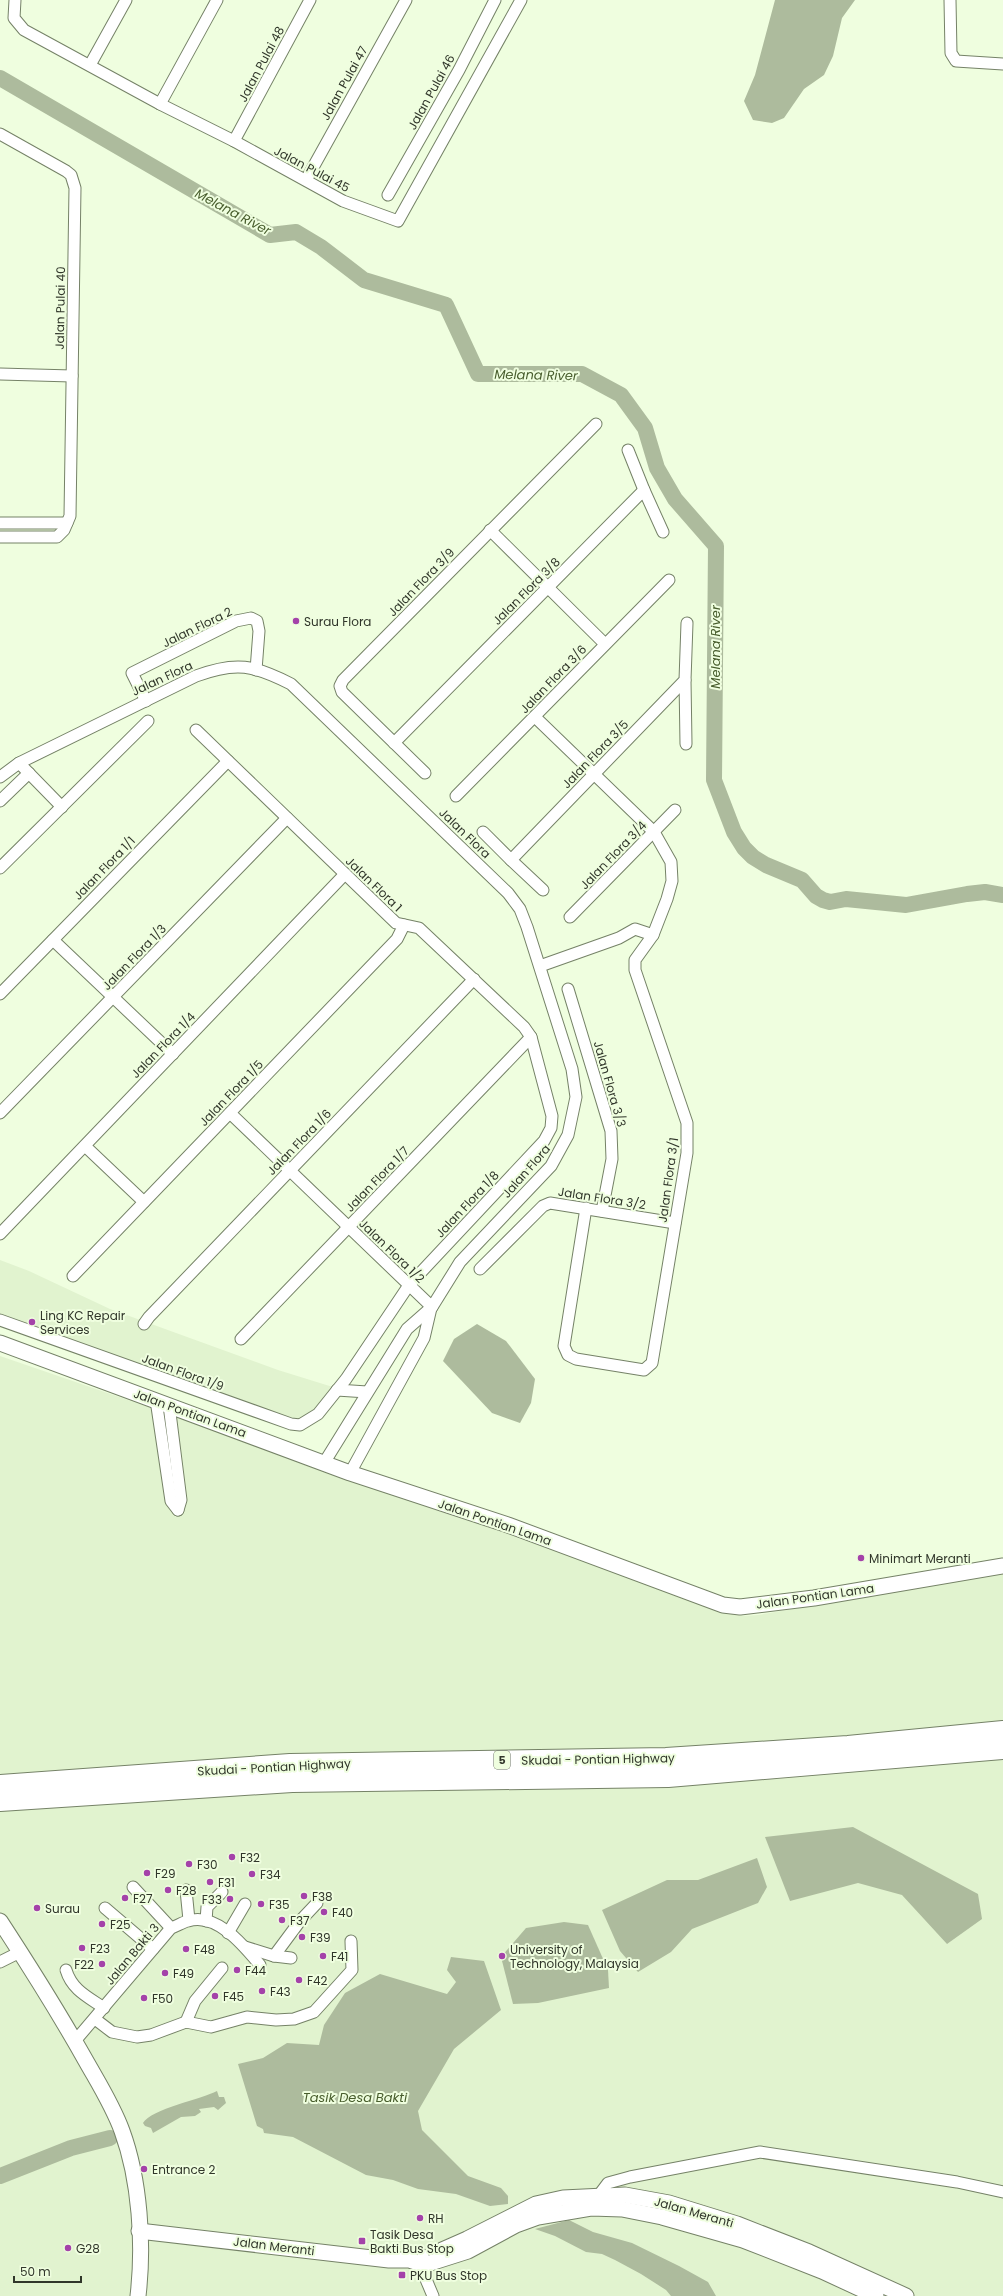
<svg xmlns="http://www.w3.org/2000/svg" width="1003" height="2296" font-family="Poppins,sans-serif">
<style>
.built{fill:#e1f3cf}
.water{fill:#adbb9d}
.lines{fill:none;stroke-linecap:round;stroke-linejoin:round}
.river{stroke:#adbb9d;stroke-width:16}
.street-casing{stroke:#758267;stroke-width:13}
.secondary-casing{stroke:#758267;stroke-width:17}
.highway-casing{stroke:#758267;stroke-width:22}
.street{stroke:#fff;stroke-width:11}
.secondary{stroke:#fff;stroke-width:15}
.highway{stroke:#fff;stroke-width:20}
.poi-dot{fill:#a442a9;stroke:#effedf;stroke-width:1.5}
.labels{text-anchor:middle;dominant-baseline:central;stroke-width:4;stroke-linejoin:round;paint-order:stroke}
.shield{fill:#effedf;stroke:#697260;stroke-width:1}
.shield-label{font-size:11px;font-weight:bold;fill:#30362a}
.street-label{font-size:12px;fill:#30362a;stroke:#effedf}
.poi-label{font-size:12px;fill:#30362a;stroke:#effedf;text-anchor:start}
.water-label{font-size:13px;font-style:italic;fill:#485d2d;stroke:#effedf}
</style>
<rect width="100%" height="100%" fill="#effedf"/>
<!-- built -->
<g class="built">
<polygon points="0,1260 29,1271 110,1309 278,1370 336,1388 301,1428 0,1323"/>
<polygon points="0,1356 547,1544 723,1612 743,1616 758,1615 1003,1573 1003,2296 0,2296"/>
</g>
<!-- water -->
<g class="water">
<polygon points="775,0 855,0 842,18 833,56 824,75 804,89 784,118 772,123 753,120 744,101 755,75"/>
<polygon points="477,1324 506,1341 535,1379 531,1403 520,1423 492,1413 443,1361 454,1339"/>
<polygon points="853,1827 978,1894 982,1919 947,1944 902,1895 858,1883 790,1901 765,1837"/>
<polygon points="757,1858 767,1887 758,1903 692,1929 671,1952 638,1972 620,1951 602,1910 667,1880 698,1880"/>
<polygon points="564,1922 588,1925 608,1970 609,1988 538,2003 513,2004 501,1957 526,1928"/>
<polygon points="451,1957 484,1961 501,2010 454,2049 418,2111 422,2130 468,2176 501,2188 508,2196 508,2204 490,2206 456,2194 418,2189 393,2180 366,2175 293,2137 264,2133 263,2129 257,2126 238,2064 263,2058 287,2043 319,2045 324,2025 345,1993 380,1974 447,1994 456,1982 447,1970"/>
<path d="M217,2091l2,6h5l2,6 -8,7 -4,-3 -15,2 2,3 -6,4 -14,1 -28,16 -2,-5 -6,-2 -2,-3c8,-14 59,-24 74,-32z"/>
<polygon points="569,2220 593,2232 632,2243 679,2266 708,2282 716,2296 671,2296 666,2290 641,2274 615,2260 602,2254 586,2252 555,2236 535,2229"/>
</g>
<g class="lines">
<!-- river -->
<g class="river">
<polyline points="0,78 270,235 296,232 321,247 364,280 446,305 478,374 582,374 621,395 645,428 657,468 675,499 716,546 714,780 734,832 744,848 753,857 766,865 802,880 816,896 823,900 830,902 846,899 906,905 967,894 985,892 1003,895"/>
<polyline points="0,2176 71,2148 110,2138"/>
</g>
<!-- street casing -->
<g class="street-casing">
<g id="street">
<polyline points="15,0 14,18 24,30 160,104 234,141 343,201 398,221 521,0"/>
<polyline points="950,0 951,53 956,61 1003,64"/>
<polyline points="90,65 126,0"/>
<polyline points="160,104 217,0"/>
<polyline points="0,134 66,171 71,175 75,188 70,516 64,530 57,537 0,537"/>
<polyline points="234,141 310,0"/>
<polyline points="306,180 406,0"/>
<polyline points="388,195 459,70 495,0"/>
<polyline points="0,374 72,376"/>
<polyline points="628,450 644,490"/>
<polyline points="0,523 67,523"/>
<polyline points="490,530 605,644"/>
<polyline points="685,680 686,744"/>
<polyline points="146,701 132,673 236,621 251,618 257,621 259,631 256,670"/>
<polyline points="535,717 654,832 671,862 672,881 667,899 653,935 635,960 635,970 687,1123 687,1153 652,1363 644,1370 576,1359 568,1355 564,1346 586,1208"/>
<polyline points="394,743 644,490 663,532"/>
<polyline points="19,763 62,807"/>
<polyline points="425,773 342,692 340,686 343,680 596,424"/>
<path d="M0,777l19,-14 177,-87c40,-15 58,-11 95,8l217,209 12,16 7,18 45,142 4,28 -8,38 -17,31 -91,96 -28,45 -25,22 -83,134"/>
<polyline points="456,796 669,580"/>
<polyline points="0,801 29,773"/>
<polyline points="483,832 511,860 685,680 687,623"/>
<polyline points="511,860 543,890"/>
<polyline points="0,868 148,721"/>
<polyline points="570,917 675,810"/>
<polyline points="53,940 173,1054"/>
<polyline points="540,966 619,938 635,929 653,935"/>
<polyline points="568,989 611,1131 612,1159 602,1211"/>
<polyline points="0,994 228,761"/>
<polyline points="0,1113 287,818"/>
<polyline points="230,1113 432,1307"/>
<polyline points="85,1146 144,1202"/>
<polyline points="0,1234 345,874"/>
<polyline points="480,1269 543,1206 550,1203 675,1223"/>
<polyline points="73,1276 397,939 404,925"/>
<polyline points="0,1320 291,1424 300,1425 318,1414 346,1379 409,1285 544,1141 551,1128 552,1116 531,1037 524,1027 419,928 396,923 196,730"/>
<polyline points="144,1324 149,1317 474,979"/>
<polyline points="241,1339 531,1037"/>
<polyline points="337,1390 367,1392"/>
<polyline points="156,1400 171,1501 178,1510"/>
<polyline points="169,1405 181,1500 178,1510"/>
<polyline points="350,1473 424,1338 431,1308"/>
<polyline points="133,1887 171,1928"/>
<polyline points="186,1890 189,1920"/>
<polyline points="105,1908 153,1949"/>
<polyline points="206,1921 207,1907 222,1892"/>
<polyline points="228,1933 245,1904"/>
<polyline points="245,1947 274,1956 291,1958"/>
<polyline points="274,1956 300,1921 317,1903"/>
<polyline points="0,1962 20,1952"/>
<path d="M66,1970c6,20 22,27 38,38"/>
<polyline points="95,2019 112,2032 137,2037 151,2035 186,2022 211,2027 247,2017 276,2020 294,2019 314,2012 352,1970 351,1941"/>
<polyline points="186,2022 195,2001 222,1968"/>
<path d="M75,2041l96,-113c6,-2 12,-6 17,-7 29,-9 56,25 72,44"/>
<polyline points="599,2195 608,2183 630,2177 760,2152 957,2182 1003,2192"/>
<polyline points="423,2255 425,2277 433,2296"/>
</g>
</g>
<!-- secondary casing -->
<g class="secondary-casing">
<g id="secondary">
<polyline points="0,1343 350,1473 508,1525 723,1605 740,1607 814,1598 1003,1566"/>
<path d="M0,1921c30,46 59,92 86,140 13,23 27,45 36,70 18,49 22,114 16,165"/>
<polyline points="139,2231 389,2260 409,2260 424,2265 468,2251 516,2225 538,2217 591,2208 622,2209 662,2217 743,2240 822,2271 876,2296"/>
<polyline points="442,2250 467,2239 536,2204 563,2198 625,2195 669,2203 737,2224 809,2252 906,2296"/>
</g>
</g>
<!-- highway casing -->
<g class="highway-casing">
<g id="highway">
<polyline points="0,1785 290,1764 666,1758 848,1746 1003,1731"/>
<polyline points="0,1801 292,1782 668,1777 1003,1749"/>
</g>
</g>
<!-- street -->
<use href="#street" class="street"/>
<!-- secondary -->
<use href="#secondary" class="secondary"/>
<!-- highway -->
<use href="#highway" class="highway"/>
</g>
<!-- markers -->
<g class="poi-dot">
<circle cx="296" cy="621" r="4"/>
<circle cx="32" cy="1322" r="4"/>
<circle cx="861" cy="1558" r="4"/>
<circle cx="232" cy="1857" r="4"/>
<circle cx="189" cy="1864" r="4"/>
<circle cx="147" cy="1873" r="4"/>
<circle cx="252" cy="1874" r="4"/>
<circle cx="210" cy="1882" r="4"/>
<circle cx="168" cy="1890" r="4"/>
<circle cx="304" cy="1896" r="4"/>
<circle cx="125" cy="1898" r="4"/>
<circle cx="230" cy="1899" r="4"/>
<circle cx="261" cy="1904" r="4"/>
<circle cx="37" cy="1908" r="4"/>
<circle cx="324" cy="1912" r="4"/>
<circle cx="282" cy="1920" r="4"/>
<circle cx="102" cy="1924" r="4"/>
<circle cx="302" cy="1937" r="4"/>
<circle cx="82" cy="1948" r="4"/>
<circle cx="186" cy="1949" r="4"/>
<circle cx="323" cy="1956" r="4"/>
<circle cx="502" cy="1956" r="4"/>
<circle cx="102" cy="1964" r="4"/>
<circle cx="237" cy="1970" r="4"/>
<circle cx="165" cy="1973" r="4"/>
<circle cx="299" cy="1980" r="4"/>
<circle cx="262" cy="1991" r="4"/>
<circle cx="215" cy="1996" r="4"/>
<circle cx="144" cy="1998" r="4"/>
<circle cx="144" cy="2169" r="4"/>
<circle cx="420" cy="2218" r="4"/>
<rect x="358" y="2237" width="8" height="8" rx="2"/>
<circle cx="68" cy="2248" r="4"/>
<rect x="398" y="2271" width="8" height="8" rx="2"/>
</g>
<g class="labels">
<!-- shield labels -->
<rect class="shield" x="494" y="1751" width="16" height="18" rx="3"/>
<g class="shield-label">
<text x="502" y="1760">5</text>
</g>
<!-- street labels -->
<g class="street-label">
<text transform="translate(261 64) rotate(-62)">Jalan Pulai 48</text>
<text transform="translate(344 83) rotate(-61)">Jalan Pulai 47</text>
<text transform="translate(431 92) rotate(-61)">Jalan Pulai 46</text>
<text transform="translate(312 169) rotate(28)">Jalan Pulai 45</text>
<text transform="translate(60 308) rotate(-89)">Jalan Pulai 40</text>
<text transform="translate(421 582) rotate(-46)">Jalan Flora 3/9</text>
<text transform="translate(526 591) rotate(-45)">Jalan Flora 3/8</text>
<text transform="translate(197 627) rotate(-26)">Jalan Flora 2</text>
<text transform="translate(162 678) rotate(-25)">Jalan Flora</text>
<text transform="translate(553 679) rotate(-46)">Jalan Flora 3/6</text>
<text transform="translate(595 754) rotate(-46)">Jalan Flora 3/5</text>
<text transform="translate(465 833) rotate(44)">Jalan Flora</text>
<text transform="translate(613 855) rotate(-46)">Jalan Flora 3/4</text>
<text transform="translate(104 868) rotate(-46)">Jalan Flora 1/1</text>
<text transform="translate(374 884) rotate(44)">Jalan Flora 1</text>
<text transform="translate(134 957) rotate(-46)">Jalan Flora 1/3</text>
<text transform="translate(163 1045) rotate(-46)">Jalan Flora 1/4</text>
<text transform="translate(610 1084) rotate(74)">Jalan Flora 3/3</text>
<text transform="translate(231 1093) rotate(-46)">Jalan Flora 1/5</text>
<text transform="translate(299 1142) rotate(-46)">Jalan Flora 1/6</text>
<text transform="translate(526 1171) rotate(-49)">Jalan Flora</text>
<text transform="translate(377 1179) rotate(-46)">Jalan Flora 1/7</text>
<text transform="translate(668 1180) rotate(-82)">Jalan Flora 3/1</text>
<text transform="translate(602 1198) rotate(9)">Jalan Flora 3/2</text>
<text transform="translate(467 1204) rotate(-47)">Jalan Flora 1/8</text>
<text transform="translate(392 1251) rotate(44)">Jalan Flora 1/2</text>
<text transform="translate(183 1372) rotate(20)">Jalan Flora 1/9</text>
<text transform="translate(190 1413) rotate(20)">Jalan Pontian Lama</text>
<text transform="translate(495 1522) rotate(19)">Jalan Pontian Lama</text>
<text transform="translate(815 1596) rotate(-8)">Jalan Pontian Lama</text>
<text transform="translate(598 1759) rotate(-1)">Skudai - Pontian Highway</text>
<text transform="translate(274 1767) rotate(-3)">Skudai - Pontian Highway</text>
<text transform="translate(132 1954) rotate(-50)">Jalan Bakti 3</text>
<text transform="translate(694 2212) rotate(16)">Jalan Meranti</text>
<text transform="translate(274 2246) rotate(7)">Jalan Meranti</text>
</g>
<!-- poi labels -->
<g class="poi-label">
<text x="304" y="621">Surau Flora</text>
<text x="40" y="1315">Ling KC Repair<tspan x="40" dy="14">Services</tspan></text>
<text x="869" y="1558">Minimart Meranti</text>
<text x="240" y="1857">F32</text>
<text x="197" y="1864">F30</text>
<text x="155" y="1873">F29</text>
<text x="260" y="1874">F34</text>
<text x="218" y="1882">F31</text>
<text x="176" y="1890">F28</text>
<text x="312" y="1896">F38</text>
<text x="133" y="1898">F27</text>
<text x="222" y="1899" text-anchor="end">F33</text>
<text x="269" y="1904">F35</text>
<text x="45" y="1908">Surau</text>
<text x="332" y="1912">F40</text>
<text x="290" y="1920">F37</text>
<text x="110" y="1924">F25</text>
<text x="310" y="1937">F39</text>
<text x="90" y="1948">F23</text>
<text x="194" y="1949">F48</text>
<text x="510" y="1949">University of<tspan x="510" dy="14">Technology, Malaysia</tspan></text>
<text x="331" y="1956">F41</text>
<text x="94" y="1964" text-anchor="end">F22</text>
<text x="245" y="1970">F44</text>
<text x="173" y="1973">F49</text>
<text x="307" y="1980">F42</text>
<text x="270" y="1991">F43</text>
<text x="223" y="1996">F45</text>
<text x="152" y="1998">F50</text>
<text x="152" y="2169">Entrance 2</text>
<text x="428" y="2218">RH</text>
<text x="370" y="2234">Tasik Desa<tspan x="370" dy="14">Bakti Bus Stop</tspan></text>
<text x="76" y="2248">G28</text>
<text x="410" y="2275">PKU Bus Stop</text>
</g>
<!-- water labels -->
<g class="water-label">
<text transform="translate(233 212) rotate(28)">Melana River</text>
<text transform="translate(536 375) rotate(1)">Melana River</text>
<text transform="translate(715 647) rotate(-90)">Melana River</text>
<text x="355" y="2097">Tasik Desa Bakti</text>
</g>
</g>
<!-- scale -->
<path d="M14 2276v6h67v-6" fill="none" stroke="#30362a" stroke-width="2"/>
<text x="20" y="2276" font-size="12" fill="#30362a" stroke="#effedf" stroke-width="3" paint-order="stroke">50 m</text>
</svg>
